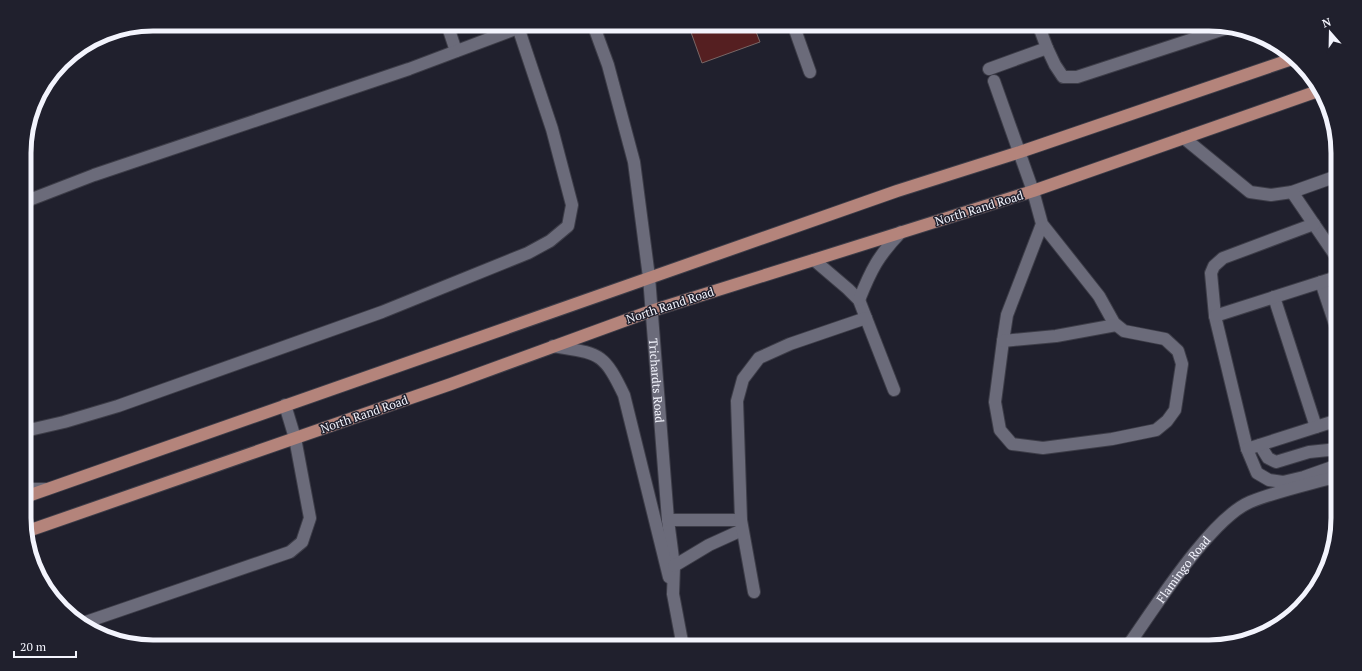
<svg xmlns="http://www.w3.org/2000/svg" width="1362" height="671" font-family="'PT Serif',serif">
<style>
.building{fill:#551f21;stroke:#796766}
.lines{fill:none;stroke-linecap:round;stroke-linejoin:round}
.minor-casing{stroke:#3d3d48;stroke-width:14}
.major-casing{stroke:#3d3d48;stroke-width:14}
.minor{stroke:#6b6b7a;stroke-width:12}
.major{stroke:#b4847b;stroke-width:12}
.labels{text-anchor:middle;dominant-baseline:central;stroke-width:3;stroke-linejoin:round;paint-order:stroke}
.street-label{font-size:12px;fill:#f3f4fd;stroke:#20202d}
.rim{fill:none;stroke:#f3f4fd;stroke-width:5}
</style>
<rect width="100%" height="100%" fill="#20202d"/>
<!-- building -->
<polygon class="building" points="688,24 755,24 753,24 760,42 702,63"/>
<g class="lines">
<!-- minor casing -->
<g class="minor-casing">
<g id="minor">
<polyline points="447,24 456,51"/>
<path id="s1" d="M593,24l15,41 26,97 15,115 19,243 6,46 -1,28 10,53"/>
<polyline points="793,24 810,72"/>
<polyline points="1047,48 1055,65 1063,77 1077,77 1227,28"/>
<polyline points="989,69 1047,48 1038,24"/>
<polyline points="994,81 1033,191 1042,224 1099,296 1114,323 1124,331 1165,339 1178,351 1182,364 1175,410 1167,421 1156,430 1112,439 1043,448 1012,444 1000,430 995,402 1003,341 1007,315 1042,224"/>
<polyline points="1184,138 1250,192 1271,195 1292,192 1337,176"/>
<polyline points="1292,192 1337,258"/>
<polyline points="24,202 94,175 409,69 518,28"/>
<polyline points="1314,224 1223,258 1214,266 1211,273 1215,316 1247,449 1257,473 1269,480 1283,482 1304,477 1338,465"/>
<polyline points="814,260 848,289 859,300 866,318"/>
<polyline points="1321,282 1337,330"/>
<polyline points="1274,297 1316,427"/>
<path d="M859,300c12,-30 19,-44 42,-68"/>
<polyline points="1215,316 1337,277"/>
<polyline points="1003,341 1056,336 1116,325"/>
<path d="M553,346c46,8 50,5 71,49l45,182"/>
<polyline points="25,431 64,422 118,406 382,312 528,253 550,241 568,226 572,205 552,129 517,24"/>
<polyline points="1260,445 1268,458 1276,462 1309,452 1338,449"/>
<polyline points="1247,449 1338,420"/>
<polyline points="25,489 46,489"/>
<polyline points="668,520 741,520"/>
<polyline points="674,566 709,545 742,530"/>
<polyline points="754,592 741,520 737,401 743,379 759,358 790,344 866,318 894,390"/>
<polyline points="83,623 290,552 302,542 310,518 295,438 285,405"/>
<path id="s2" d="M1127,647c27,-38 83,-128 123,-145 27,-11 60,-18 88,-26"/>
</g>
</g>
<!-- major casing -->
<g class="major-casing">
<g id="major">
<polyline points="25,497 897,191 1020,152 1292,59"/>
<polyline points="25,532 451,384 651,311 1033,191 1318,91"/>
</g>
</g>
<!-- minor -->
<use href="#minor" class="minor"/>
<!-- major -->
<use href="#major" class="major"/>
</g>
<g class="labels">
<!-- street labels -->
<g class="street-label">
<text transform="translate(979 208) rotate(-17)">North Rand Road</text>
<text transform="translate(670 305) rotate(-18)">North Rand Road</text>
<text stroke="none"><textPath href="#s1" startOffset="364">Trichardts Road</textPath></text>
<text transform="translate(364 414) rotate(-19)">North Rand Road</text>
<text stroke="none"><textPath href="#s2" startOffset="96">Flamingo Road</textPath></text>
</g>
</g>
<!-- crop -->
<path d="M0 0H1362V671H0ZM153 31H1209A122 122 0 0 1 1331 153V518A122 122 0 0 1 1209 640H153A122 122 0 0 1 31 518V153A122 122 0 0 1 153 31Z" fill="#20202d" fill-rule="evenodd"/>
<path class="rim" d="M153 31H1209A122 122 0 0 1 1331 153V518A122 122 0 0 1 1209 640H153A122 122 0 0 1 31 518V153A122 122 0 0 1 153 31Z"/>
<!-- north arrow -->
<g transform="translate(1330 32) rotate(340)" stroke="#20202d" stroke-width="3" paint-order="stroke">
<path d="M0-3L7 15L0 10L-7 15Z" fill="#f3f4fd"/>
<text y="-6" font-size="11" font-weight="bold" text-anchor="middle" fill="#f3f4fd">N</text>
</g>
<!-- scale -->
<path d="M14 651v6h62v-6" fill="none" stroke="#f3f4fd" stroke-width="2"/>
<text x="20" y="651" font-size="12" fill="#f3f4fd" stroke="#20202d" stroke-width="3" paint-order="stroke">20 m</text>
</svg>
